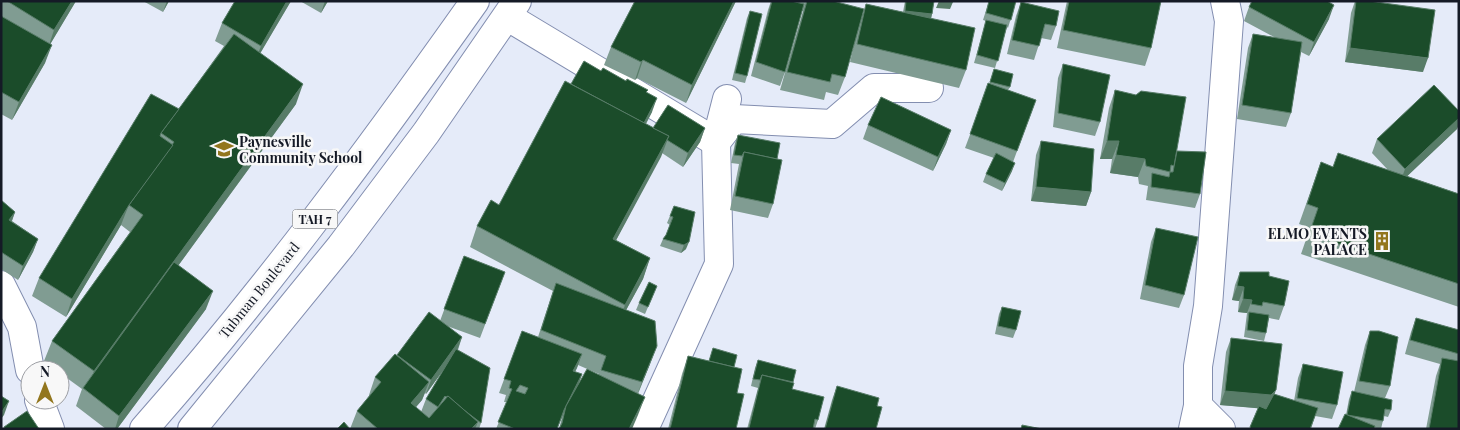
<svg xmlns="http://www.w3.org/2000/svg" width="1460" height="430" font-family="'Playfair Display',serif">
<style>
.lines{fill:none;stroke-linecap:round;stroke-linejoin:round}
.street-casing{stroke:#838eb0;stroke-width:30}
.highway-casing{stroke:#838eb0;stroke-width:30}
.street{stroke:#fff;stroke-width:28}
.highway{stroke:#fff;stroke-width:28}
.wall{fill:#809c92;fill-rule:evenodd}
.shaded-wall{fill:#587c68}
.building{fill:#1b4c2a;stroke:#587c68;fill-rule:evenodd}
.labels{text-anchor:middle;dominant-baseline:central;stroke-width:5;stroke-linejoin:round;paint-order:stroke}
.shield{fill:#f8f8f8;stroke:#595d65;stroke-width:1}
.shield-label{font-size:12px;font-weight:bold;fill:#151a26}
.poi-label{font-size:14px;font-weight:bold;fill:#151a26;stroke:#f8f8f8;text-anchor:start}
.street-label{font-size:14px;fill:#151a26;stroke:#f8f8f8}
</style>
<rect width="100%" height="100%" fill="#e5ebf9"/>
<g class="lines">
<!-- street casing -->
<g class="street-casing">
<g id="street">
<polyline points="508,17 716,142 734,119 832,124 874,88 929,88"/>
<polyline points="1,285 22,327 30,370"/>
<polyline points="39,400 50,429"/>
<polyline points="1198,406 1221,429"/>
<polyline points="644,429 719,264 716,142 727,99"/>
<polyline points="1193,429 1198,406 1198,366 1208,306 1229,21 1225,1"/>
</g>
</g>
<!-- highway casing -->
<g class="highway-casing">
<g id="highway">
<path d="M144,429c119,-135 227,-281 331,-428"/>
<polyline points="192,429 341,246 426,133 517,1"/>
</g>
</g>
<!-- street -->
<use href="#street" class="street"/>
<!-- highway -->
<use href="#highway" class="highway"/>
</g>
<!-- wall -->
<g class="wall">
<polygon points="1,1 76,1 50,44 45,63 12,120 1,114"/>
<polygon points="143,1 169,1 163,12"/>
<polygon points="235,1 291,1 260,53 296,104 178,266 206,309 117,429 106,429 76,406 82,389 60,373 60,370 56,370 44,361 52,341 130,232 121,225 66,317 32,296 39,278 179,109 224,46 215,41 222,23"/>
<polygon points="300,1 328,1 321,13"/>
<polygon points="635,1 736,1 686,103 637,78 635,80 604,65 611,47"/>
<polygon points="771,1 833,1 863,14 866,4 903,12 905,1 934,1 932,14 931,19 966,70 959,88 850,62 856,37 845,77 838,95 826,92 824,100 780,90 803,11 802,11 785,72 780,86 751,76 768,10"/>
<polygon points="989,1 1016,1 1008,28 1007,27 995,68 974,63 986,21 983,20"/>
<polygon points="1067,1 1161,1 1151,48 1145,66 1057,48"/>
<polygon points="1355,1 1356,1 1423,72 1345,62 1351,13"/>
<polygon points="1021,2 1056,26 1051,40 1041,38 1034,60 1007,54 1016,16"/>
<polygon points="1249,7 1329,19 1309,56 1301,52 1291,113 1286,127 1237,119 1248,48 1253,34 1274,37 1244,21"/>
<polygon points="750,11 747,76 745,83 732,80 747,18"/>
<polygon points="1063,64 1100,122 1095,136 1053,127 1058,78"/>
<polygon points="994,69 1010,87 1008,90 1036,100 1013,162 1012,171 1002,191 983,182 986,174 994,158 965,148 989,84"/>
<path d="M601,71l46,22 5,19 -6,12 7,4h52l-5,14 -17,25 -21,-14 -46,87 34,18 -7,21 -17,31 24,54 -12,30v21l-79,14 3,-12 -5,12h-61l11,-27h-3l2,-7 -7,-2 23,-62 16,6 15,-46 -83,-44 7,-21 22,-21 72,-121zM578,365l21,9v1l-20,9 3,-10 -7,-2z"/>
<polygon points="1115,90 1176,155 1177,151 1200,194 1195,208 1146,200 1148,186 1139,184 1138,177 1110,173 1112,159 1100,159 1109,108"/>
<polygon points="1459,111 1459,124 1457,129 1407,176 1459,194 1459,307 1301,254 1310,228 1299,224 1321,162 1333,167 1388,170 1372,153 1377,139"/>
<polygon points="868,125 951,130 946,144 933,171 863,139"/>
<polygon points="738,135 777,159 773,204 768,218 730,210 739,164 731,163 735,143"/>
<polygon points="1041,141 1091,192 1086,206 1031,201 1036,155"/>
<polygon points="1,200 15,212 12,221 38,239 33,252 18,280 1,269"/>
<polygon points="674,206 686,249 681,253 660,246 663,239 666,235 670,225 667,223"/>
<polygon points="1156,228 1184,295 1179,308 1140,299 1151,242"/>
<path d="M464,256l41,16 -25,66 -33,-12 15,11 -4,13 23,73 -2,6h-142h13l7,-18 12,-15v-1l6,-18 22,-22 43,-34zM444,369l-18,30 -5,13 -5,-5 6,-7 3,-7 1,1z"/>
<polygon points="1240,272 1269,276 1284,306 1279,320 1269,318 1266,333 1264,341 1244,337 1247,313 1238,312 1239,301 1232,300 1235,285"/>
<polygon points="654,293 645,314 636,310 639,303"/>
<polygon points="1002,307 1016,330 1013,338 995,334 999,314"/>
<polygon points="1416,318 1459,330 1459,429 1426,429 1436,376 1440,364 1405,354 1411,332"/>
<polygon points="1370,331 1390,386 1385,398 1391,410 1388,417 1384,416 1381,429 1374,428 1346,415 1349,399 1352,391 1354,392 1365,345"/>
<polygon points="1231,338 1274,395 1294,401 1298,378 1303,364 1337,405 1332,419 1315,416 1311,429 1249,429 1258,408 1220,405 1226,352"/>
<polygon points="713,348 734,367 737,393 736,429 668,429 682,374 688,356 709,361"/>
<polygon points="758,360 793,382 792,389 818,420 815,429 747,429 758,388 751,386 755,368"/>
<polygon points="837,386 877,406 876,429 824,429 832,400"/>
</g>
<!-- shaded-wall -->
<g class="shaded-wall">
<polygon points="72,1 76,1 48,48 54,30"/>
<polygon points="167,1 169,1 163,12"/>
<polygon points="287,1 291,1 254,64 261,46"/>
<polygon points="325,1 328,1 321,13"/>
<polygon points="734,1 736,1 686,103 692,85"/>
<polygon points="939,1 949,1 953,2 950,9 936,8"/>
<polygon points="1334,5 1329,19 1309,56 1314,42"/>
<polygon points="905,11 932,14 930,22 903,18"/>
<polygon points="52,45 45,63 12,120 19,102"/>
<polygon points="1350,48 1428,58 1423,72 1345,62"/>
<polygon points="643,60 637,78 635,80 641,62"/>
<polygon points="303,84 296,104 86,392 94,371"/>
<polygon points="657,98 652,112 637,140 642,126"/>
<polygon points="1459,118 1459,124 1457,129 1400,183 1405,169"/>
<polygon points="705,128 700,142 683,167 688,153"/>
<polygon points="951,130 946,144 933,171 938,157"/>
<polygon points="669,136 661,157 606,259 613,239"/>
<polygon points="1107,141 1119,141 1112,159 1100,159"/>
<polygon points="1116,155 1145,159 1138,177 1110,173"/>
<polygon points="1015,163 1012,171 1002,191 1005,183"/>
<polygon points="1036,187 1091,192 1086,206 1031,201"/>
<polygon points="128,207 121,225 66,317 72,299"/>
<polygon points="15,212 10,226 9,220"/>
<polygon points="38,239 33,252 18,280 23,266"/>
<polygon points="689,242 686,249 681,253 684,245"/>
<polygon points="650,258 643,279 618,325 625,305"/>
<polygon points="1237,286 1244,287 1239,301 1232,300"/>
<polygon points="213,291 206,309 117,429 115,429 119,416"/>
<polygon points="1243,299 1252,300 1247,313 1238,312"/>
<polygon points="462,337 457,351 426,394 431,380"/>
<polygon points="657,346 650,364 635,400 642,382"/>
<polygon points="582,354 577,368 568,385 573,371"/>
<polygon points="582,374 577,388 566,406 562,417 557,429 564,410"/>
<polygon points="429,382 422,400 404,421 411,403"/>
<polygon points="1276,390 1271,404 1266,409 1220,405 1225,391"/>
<polygon points="645,397 638,415 632,429 629,429"/>
<polygon points="9,401 4,415 1,419 1,413"/>
<polygon points="478,422 475,429 471,429"/>
</g>
<!-- building -->
<g class="building">
<polygon points="7,1 72,1 54,30"/>
<polygon points="235,1 287,1 261,46 222,23"/>
<polygon points="635,1 734,1 692,85 643,60 641,62 611,47"/>
<polygon points="772,1 791,1 804,4 785,72 756,62"/>
<polygon points="807,1 833,1 864,9 845,77 832,74 830,82 787,72"/>
<polygon points="906,1 934,1 932,14 905,11"/>
<polygon points="989,1 1016,1 1011,20 986,13"/>
<polygon points="1069,1 1161,1 1151,48 1063,30"/>
<polygon points="1252,1 1327,1 1334,5 1314,42 1249,7"/>
<polygon points="1356,1 1369,1 1435,10 1428,58 1350,48"/>
<polygon points="1021,2 1059,11 1056,26 1045,24 1039,46 1012,40"/>
<polygon points="866,4 975,28 966,70 857,44"/>
<polygon points="750,11 762,14 747,76 735,73"/>
<polygon points="1,16 52,45 19,102 1,92"/>
<polygon points="986,20 1007,25 998,61 977,55"/>
<polygon points="234,34 303,84 94,371 52,341 143,215 129,205 174,142 161,133"/>
<polygon points="1253,34 1302,42 1291,113 1242,105"/>
<polygon points="584,61 601,71 603,68 626,81 627,79 648,90 646,92 657,98 644,123 571,84"/>
<polygon points="1063,64 1110,75 1100,122 1058,113"/>
<polygon points="994,69 1013,74 1010,87 990,82"/>
<polygon points="565,81 669,136 613,239 650,258 625,305 477,226 491,200 499,205"/>
<polygon points="988,83 1036,100 1017,151 970,134"/>
<polygon points="1434,85 1459,111 1459,118 1405,169 1377,139"/>
<polygon points="1115,90 1136,95 1141,91 1186,97 1174,166 1171,165 1170,172 1146,166 1145,159 1116,155 1119,141 1107,141"/>
<polygon points="151,94 179,109 161,133 160,136 173,145 129,205 72,299 39,278"/>
<polygon points="881,97 951,130 938,157 868,125"/>
<polygon points="668,105 705,128 688,153 667,140 669,136 653,128"/>
<polygon points="738,135 780,143 777,159 744,152 742,156 734,155"/>
<polygon points="1041,141 1094,149 1091,192 1036,187"/>
<polygon points="1177,151 1206,152 1200,194 1151,187 1152,173 1169,177 1170,172 1173,172"/>
<polygon points="744,152 782,160 773,204 735,196"/>
<polygon points="996,153 1015,163 1005,183 986,174"/>
<polygon points="1338,153 1459,194 1459,284 1309,234 1318,208 1307,204 1321,162 1333,167"/>
<polygon points="1,200 15,212 9,220 38,239 23,266 1,252"/>
<polygon points="674,206 695,212 689,242 684,245 663,239 666,235 673,217 670,216"/>
<polygon points="1156,228 1198,237 1184,295 1145,285"/>
<polygon points="464,256 505,272 485,324 444,309"/>
<polygon points="174,262 213,291 119,416 83,388"/>
<polygon points="1240,272 1269,272 1269,276 1289,281 1284,306 1263,302 1262,306 1251,304 1252,300 1243,299 1244,287 1237,286"/>
<polygon points="649,282 657,286 648,307 639,303"/>
<polygon points="556,283 655,321 657,346 642,382 601,370 606,356 541,330"/>
<polygon points="1002,307 1021,311 1016,330 998,326"/>
<polygon points="429,312 462,337 431,380 397,355"/>
<polygon points="1249,312 1269,315 1266,333 1247,330"/>
<polygon points="1416,318 1459,330 1459,354 1410,340"/>
<path d="M522,331l60,23 -9,17 9,3 -18,36 -7,19h-42l-17,-7 14,-33 -3,-1 2,-7 -7,-2zM520,385l8,3 -3,6 -9,-3z"/>
<polygon points="1370,331 1379,331 1398,337 1390,386 1359,381"/>
<polygon points="1231,338 1282,344 1276,390 1271,395 1225,391"/>
<polygon points="713,348 737,355 734,367 709,361"/>
<polygon points="456,349 490,368 481,423 464,410 448,396 446,397 445,396 438,407 426,399"/>
<polygon points="395,354 429,382 411,403 429,418 448,396 478,422 471,429 378,429 357,411 381,382 375,377"/>
<polygon points="688,356 742,369 737,393 744,394 736,429 670,429"/>
<polygon points="1442,358 1459,361 1459,429 1429,429"/>
<polygon points="758,360 796,370 793,382 762,375 760,380 753,379"/>
<polygon points="1303,364 1343,372 1337,405 1297,398"/>
<polygon points="587,369 645,397 629,429 559,429 562,423 566,406"/>
<polygon points="762,375 794,383 792,389 824,397 818,420 815,419 813,429 753,429 749,428"/>
<polygon points="837,386 879,398 877,406 882,407 876,429 825,429"/>
<polygon points="1352,391 1392,400 1391,410 1385,409 1383,421 1347,415"/>
<polygon points="1274,394 1318,408 1310,429 1252,429 1250,427 1259,406 1266,409"/>
<polygon points="1,396 9,401 1,413"/>
<polygon points="27,411 39,429 5,429 4,427"/>
<polygon points="1345,414 1375,426 1374,429 1338,429"/>
<polygon points="344,422 350,429 337,429"/>
<polygon points="1022,425 1042,429 1021,429"/>
</g>
<!-- icons -->
<defs>
<g id="school-bare" transform="scale(1.5)"><path d="M0-5L7-2L0 1L-7-2ZM-4 1L0 2.5L4 1V4Q0 6-4 4Z" fill="#92761d" stroke="#f8f8f8" stroke-width="2.5" paint-order="stroke"/></g>
<g id="building-bare" transform="scale(1.5)"><path d="M-4-6H4V6H1V3H-1V6H-4ZM-2.5-4.3h1.7v1.8h-1.7ZM.8-4.3h1.7v1.8H.8ZM-2.5-1h1.7V.8h-1.7ZM.8-1h1.7V.8H.8Z" fill="#92761d" stroke="#f8f8f8" stroke-width="2.5" paint-order="stroke"/></g>
</defs>
<g fill-rule="evenodd">
<use href="#school-bare" x="224" y="149"/>
<use href="#building-bare" x="1382" y="241"/>
</g>
<g class="labels">
<!-- shield labels -->
<rect class="shield" x="292.5" y="209.5" width="45" height="19" rx="4"/>
<g class="shield-label">
<text x="315" y="219">TAH 7</text>
</g>
<!-- poi labels -->
<g class="poi-label">
<text x="239" y="141">Paynesville<tspan x="239" dy="16">Community School</tspan></text>
<text x="1367" y="233" text-anchor="end">ELMO EVENTS<tspan x="1367" dy="16">PALACE</tspan></text>
</g>
<!-- street labels -->
<g class="street-label">
<text transform="translate(259 290) rotate(-51)">Tubman Boulevard</text>
</g>
</g>
<!-- border -->
<rect width="1460" height="430" fill="none" stroke="#151a26" stroke-width="5"/>
<!-- north arrow -->
<g transform="translate(45 385)"><circle r="24" fill="#f8f8f8" stroke="#9d9fa4"/>
<path d="M0-4L9 19L0 12L-9 19Z" fill="#92761d"/>
<text y="-8" font-size="14" font-weight="bold" text-anchor="middle" fill="#151a26">N</text>
</g>
</svg>
